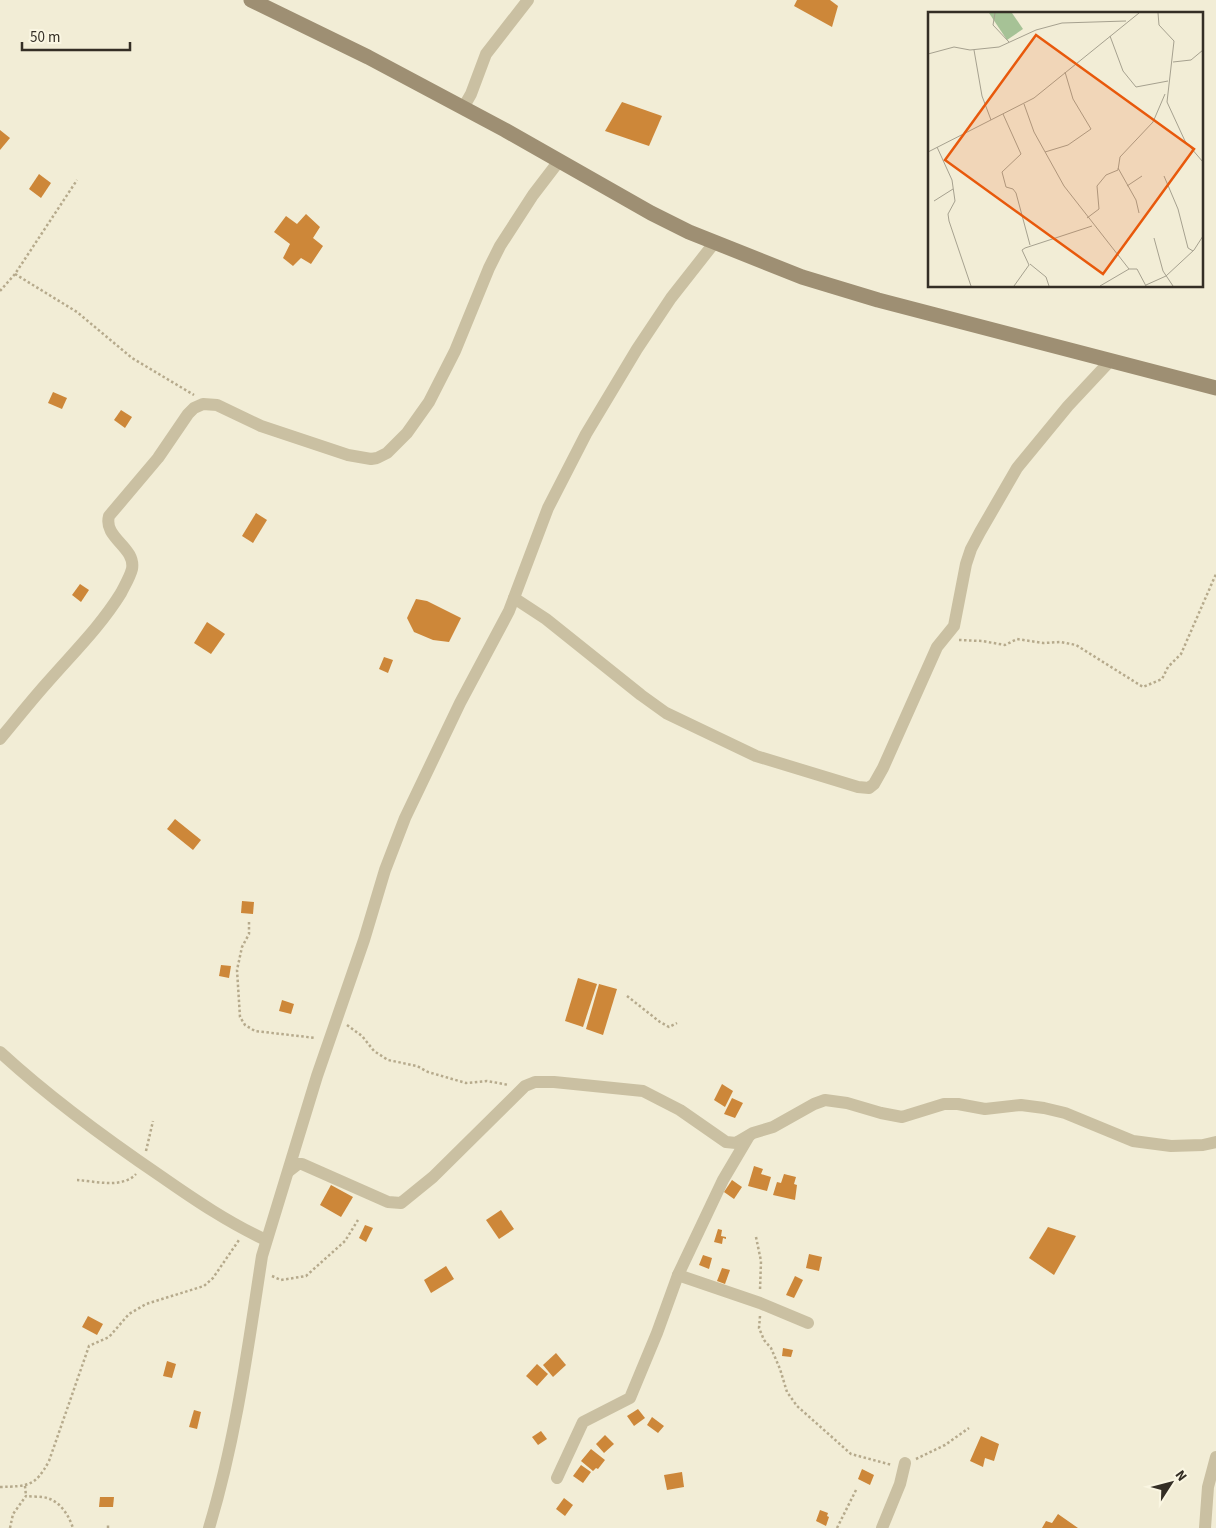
<svg xmlns="http://www.w3.org/2000/svg" width="1216" height="1528" font-family="'Source Sans 3',sans-serif">
<style>
.building{fill:#cd8739}
.lines{fill:none;stroke-linecap:round;stroke-linejoin:round}
.path{stroke:#b6aa8c;stroke-width:2.5;stroke-dasharray:2.5 2.5;stroke-linecap:butt}
.street{stroke:#cac0a2;stroke-width:12}
.secondary{stroke:#9e8f73;stroke-width:15}
.inset-road{fill:none;stroke:#a6a18f;stroke-width:1}
.view{fill:#e8590c;fill-opacity:0.15;stroke:#e8590c;stroke-width:2.5}
.inset-edge{fill:none;stroke:#342e25;stroke-width:2.5}
</style>
<rect width="100%" height="100%" fill="#f2edd6"/>
<!-- building -->
<g class="building">
<polygon points="797,0 830,0 838,6 832,27 794,6"/>
<polygon points="622,102 662,116 649,146 605,131"/>
<polygon points="0,130 10,138 0,150"/>
<polygon points="39,174 51,183 41,198 29,189"/>
<polygon points="306,214 320,227 313,238 323,246 311,264 301,258 293,266 283,258 290,244 274,232 286,216 297,224"/>
<polygon points="53,392 67,398 62,409 48,403"/>
<polygon points="121,410 132,417 125,428 114,420"/>
<polygon points="256,513 267,520 253,543 242,536"/>
<polygon points="80,584 89,590 81,602 72,595"/>
<polygon points="416,599 427,601 461,618 449,642 433,640 414,632 407,618"/>
<polygon points="207,622 225,634 211,654 194,643"/>
<polygon points="384,657 393,660 388,673 379,669"/>
<polygon points="175,819 201,840 193,850 167,829"/>
<polygon points="242,901 254,902 253,914 241,913"/>
<polygon points="221,965 231,966 229,978 219,976"/>
<polygon points="578,978 597,984 583,1027 565,1021"/>
<polygon points="599,984 617,989 603,1035 586,1029"/>
<polygon points="282,1000 294,1004 291,1014 279,1011"/>
<polygon points="722,1084 733,1091 725,1107 714,1100"/>
<polygon points="732,1098 743,1103 735,1118 724,1114"/>
<polygon points="754,1166 763,1169 761,1174 771,1177 767,1191 748,1186"/>
<polygon points="784,1174 796,1177 794,1184 797,1185 795,1200 773,1195 777,1182 781,1183"/>
<polygon points="732,1180 742,1187 734,1199 724,1192"/>
<polygon points="331,1185 353,1197 341,1217 320,1205"/>
<polygon points="501,1210 514,1229 499,1239 486,1220"/>
<polygon points="365,1225 373,1228 366,1242 359,1238"/>
<polygon points="1048,1227 1076,1236 1054,1275 1029,1258"/>
<polygon points="718,1229 722,1230 721,1236 726,1237 726,1239 723,1238 722,1244 714,1242"/>
<polygon points="809,1254 822,1257 819,1271 806,1268"/>
<polygon points="703,1255 712,1258 709,1269 699,1265"/>
<polygon points="446,1266 454,1279 431,1293 424,1280"/>
<polygon points="722,1268 730,1270 725,1284 717,1281"/>
<polygon points="795,1276 803,1280 794,1298 786,1295"/>
<polygon points="88,1316 103,1324 97,1335 82,1327"/>
<polygon points="783,1348 793,1350 791,1357 782,1356"/>
<polygon points="556,1353 566,1365 553,1377 543,1365"/>
<polygon points="167,1361 176,1364 172,1378 163,1376"/>
<polygon points="537,1364 548,1374 537,1386 526,1376"/>
<polygon points="638,1409 645,1418 634,1426 627,1416"/>
<polygon points="194,1410 201,1412 197,1429 189,1427"/>
<polygon points="652,1417 664,1426 658,1433 647,1425"/>
<polygon points="541,1431 547,1439 538,1445 532,1437"/>
<polygon points="605,1435 614,1444 604,1453 596,1444"/>
<polygon points="981,1436 999,1444 994,1461 985,1458 983,1467 970,1461"/>
<polygon points="591,1449 605,1460 598,1469 596,1468 593,1471 581,1461"/>
<polygon points="581,1465 591,1472 583,1483 573,1476"/>
<polygon points="862,1469 874,1475 870,1485 858,1479"/>
<polygon points="682,1472 684,1487 667,1490 664,1475"/>
<polygon points="100,1497 114,1497 113,1507 99,1507"/>
<polygon points="564,1498 573,1505 565,1516 556,1509"/>
<polygon points="820,1510 828,1513 827,1516 829,1517 826,1526 816,1521"/>
<polygon points="1058,1514 1078,1528 1042,1528 1046,1521 1052,1523"/>
</g>
<g class="lines">
<!-- path -->
<g class="path">
<polyline points="15,274 77,312 132,358 194,395"/>
<polyline points="0,291 15,274 77,180"/>
<polyline points="959,640 982,641 1005,645 1017,639 1043,643 1061,642 1076,645 1143,687 1162,679 1168,667 1181,654 1216,574"/>
<polyline points="249,922 249,934 242,947 237,970 240,1017 245,1025 255,1031 316,1038"/>
<polyline points="627,996 660,1022 669,1027 677,1023"/>
<polyline points="347,1025 362,1036 374,1051 388,1060 417,1066 428,1072 466,1083 487,1081 509,1085"/>
<polyline points="146,1151 153,1121"/>
<path d="M77,1180c18,1 45,9 59,-6"/>
<polyline points="756,1237 761,1261 760,1290"/>
<polyline points="272,1276 281,1280 306,1276 345,1241 358,1220"/>
<polyline points="760,1316 759,1328 764,1340 771,1348 780,1369 787,1392 797,1406 851,1454 892,1465"/>
<polyline points="916,1459 945,1445 969,1428"/>
<polyline points="25,1486 26,1496"/>
<path d="M0,1487c28,-1 35,0 49,-26l40,-115 20,-9 20,-23 17,-10 58,-18 9,-8 26,-38"/>
<path d="M10,1528l3,-14 13,-18c6,1 15,0 21,2 14,4 22,18 26,30"/>
<polyline points="108,1528 108,1524"/>
<polyline points="837,1528 857,1488"/>
</g>
<!-- street -->
<g class="street">
<polyline points="463,108 471,94 486,54 528,0"/>
<polyline points="514,598 546,619 641,695 666,713 756,756 858,787 869,788 874,784 883,768 937,647 954,626 966,564 971,549 980,532 1017,468 1068,406 1111,360"/>
<path d="M0,739c15,-18 30,-37 46,-55 26,-30 54,-57 75,-91 4,-8 9,-16 11,-24 4,-22 -29,-31 -23,-53l49,-58 30,-44 6,-6 9,-4 14,1 44,21 87,29 23,4 6,-1 10,-5 20,-20 22,-31 26,-51 34,-83 11,-22 33,-51 26,-34"/>
<path d="M0,1052c50,46 106,87 162,125 33,23 67,46 104,63"/>
<polyline points="289,1171 298,1164 302,1164 388,1202 401,1203 433,1177 525,1086 535,1082 554,1082 643,1091 680,1110 726,1142 736,1143 753,1133 773,1127 814,1104 825,1100 847,1103 881,1113 902,1117 944,1104 958,1104 985,1109 1021,1105 1044,1108 1065,1113 1133,1141 1171,1146 1203,1145 1216,1142"/>
<polyline points="678,1275 760,1303 808,1323"/>
<polyline points="557,1478 583,1422 630,1398 657,1333 678,1275 723,1180 749,1136"/>
<path d="M209,1528c27,-89 39,-181 53,-272l55,-180 47,-136 21,-70 20,-52 55,-115 49,-92 39,-103 38,-74 51,-85 34,-51 44,-56"/>
<polyline points="882,1528 900,1484 905,1463"/>
<polyline points="1205,1528 1208,1487 1216,1457"/>
</g>
<!-- secondary -->
<polyline class="secondary" points="251,0 368,57 505,130 651,213 689,232 802,277 878,300 1216,388"/>
</g>
<!-- overview -->
<g transform="translate(928 12)">
<rect width="275" height="275" fill="#f2edd6"/>
<path d="M61,1h23l11,16 -16,11z" fill="#a6c296"/>
<path class="inset-road" d="M67,1l-2,12 16,17M230,1l1,12 15,16 -7,61 18,39 18,21M182,24l13,35 13,16 32,-6M46,38l8,46 9,24M0,42l26,-7 16,3 29,-3 37,-17 26,-7 64,-2M245,50l18,-2 12,-10M96,92l10,28 30,54 65,83h8l9,17M75,102l18,40 -19,18 4,15 7,2 3,4 14,52M9,135l15,33 3,21 -7,13 1,7 22,65M0,140l106,-54 105,-85M117,140l23,-7 23,-16 -18,-30 -8,-27M190,156l18,32 3,13M236,164l14,33 10,39 5,3M199,174l15,-10M6,189l19,-12M159,206l12,-9 -2,-23 9,-11 12,-5 2,-13 33,-35 12,-28M226,226l9,33 10,15M102,252l16,13 3,9M218,273l20,-9 28,-26 9,-14M86,274l15,-21 -7,-15 3,-2 67,-22M172,274l29,-17"/>
<path class="view" d="M108,23l158,114 -91,125 -158,-114z"/>
<rect width="275" height="275" class="inset-edge"/>
</g>
<!-- north arrow -->
<g transform="translate(1171 1483) rotate(54)" stroke="#faf6e2" stroke-width="4" paint-order="stroke">
<path d="M0-4L9 19L0 12L-9 19Z" fill="#342e25"/>
<text y="-8" font-size="14" font-weight="bold" text-anchor="middle" fill="#342e25">N</text>
</g>
<!-- scale -->
<path d="M22 42v8h108v-8" fill="none" stroke="#342e25" stroke-width="2.5"/>
<text x="30" y="42" font-size="15" fill="#342e25" stroke="#faf6e2" stroke-width="4" paint-order="stroke">50 m</text>
</svg>
